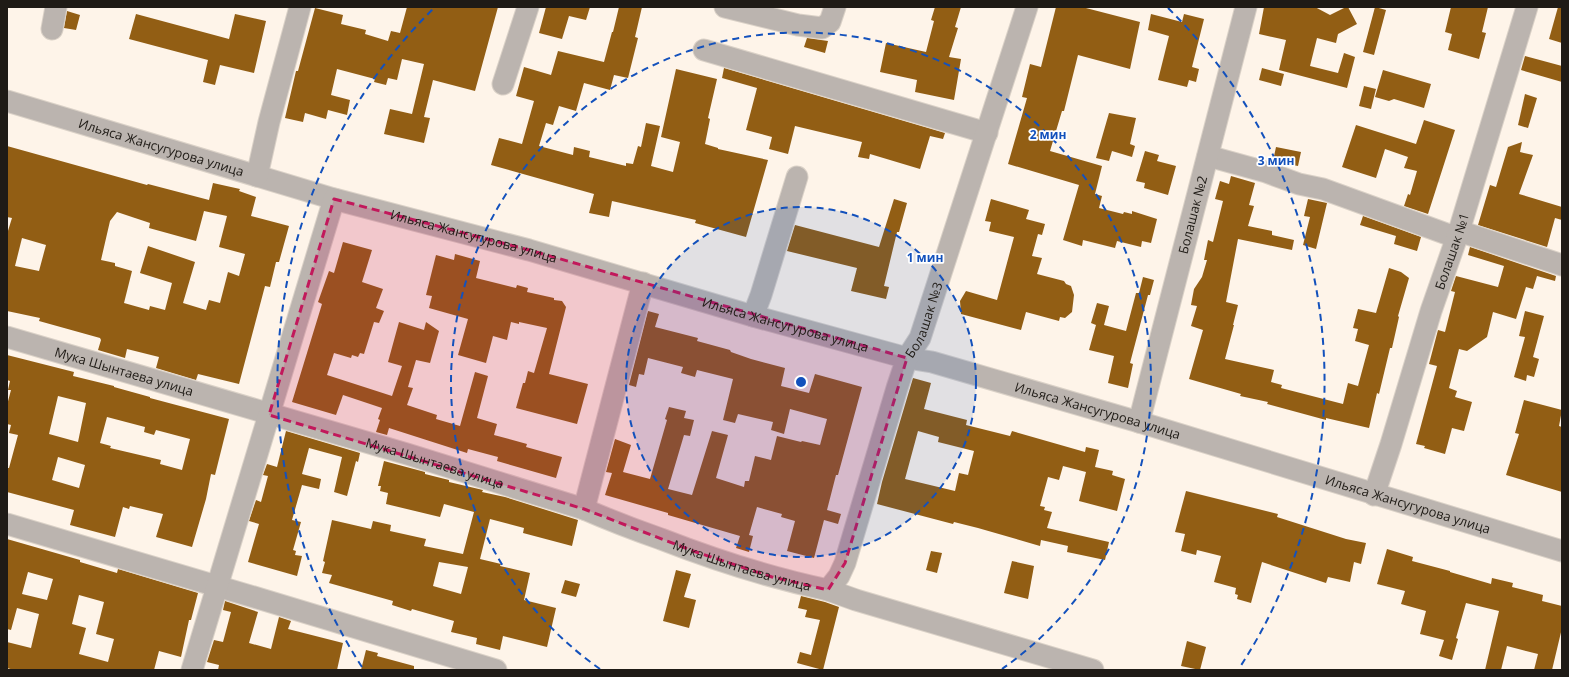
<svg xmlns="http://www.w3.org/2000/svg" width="1569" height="677" font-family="'Open Sans',sans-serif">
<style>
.building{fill:#925e14;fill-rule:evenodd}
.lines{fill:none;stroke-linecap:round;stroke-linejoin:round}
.minor-casing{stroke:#dad1c7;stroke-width:23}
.minor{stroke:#bbb4af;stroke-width:21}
.marked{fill:#c2185b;fill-opacity:0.2;stroke:#c2185b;stroke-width:3;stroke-dasharray:8 5;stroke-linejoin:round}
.ring{fill:none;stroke:#1351bc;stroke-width:2;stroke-dasharray:7 5}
.labels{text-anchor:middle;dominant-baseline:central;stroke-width:3.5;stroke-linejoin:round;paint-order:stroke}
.street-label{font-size:13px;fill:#1f1b16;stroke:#fff}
.centre{fill:#1351bc;stroke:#fff;stroke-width:2}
.ring-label{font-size:12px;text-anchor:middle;font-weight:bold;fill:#1351bc;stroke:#fff;stroke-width:3.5;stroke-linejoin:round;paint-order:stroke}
</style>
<rect width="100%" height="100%" fill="#fef4e9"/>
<!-- building -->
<g class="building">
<polygon points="407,7 498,7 475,91 433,80 424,117 430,118 424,143 384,134 390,109 412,114 424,64 402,59 397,80 388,78 386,85 374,82 375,79 337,69 331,95 350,100 347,115 328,110 326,119 305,113 303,122 285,118 296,71 298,71 315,8 343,15 341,24 366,30 365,34 388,41 391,31 400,33"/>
<polygon points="546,7 590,7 586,20 569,16 562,39 539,33"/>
<polygon points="619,7 642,7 635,37 638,38 628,78 614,75 610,90 584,83 576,111 559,106 553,125 546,123 539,146 573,155 574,147 590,151 589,157 626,166 626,163 633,164 638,146 641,147 646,123 660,126 651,166 673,172 680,142 661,137 676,69 717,79 708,118 710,119 705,144 718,148 718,149 768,160 746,237 695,223 696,220 612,201 609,217 589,213 594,194 491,165 499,138 522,144 534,101 516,96 524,67 551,75 558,51 604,62 612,32 613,32"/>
<polygon points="935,7 961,7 955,27 958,28 949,57 961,59 954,100 915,92 917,80 880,72 886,43 926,52 934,21 931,20"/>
<polygon points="1056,7 1082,7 1140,22 1130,69 1078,55 1064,111 1062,111 1050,151 1102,166 1095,194 1102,196 1099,208 1123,214 1124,212 1132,214 1132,211 1157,219 1151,243 1142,241 1141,247 1117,241 1115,248 1083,240 1082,246 1063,240 1079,185 1008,164 1027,98 1022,97 1030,64 1041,67"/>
<polygon points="1264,7 1315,7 1330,15 1346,7 1348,7 1357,24 1338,34 1336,43 1317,38 1310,66 1338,73 1344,53 1355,57 1347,88 1279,70 1286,40 1259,34"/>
<polygon points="1375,7 1386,10 1374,55 1363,52"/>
<polygon points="1451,7 1488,7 1482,32 1486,33 1479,59 1448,50 1452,34 1445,32"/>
<polygon points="1558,7 1562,7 1562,43 1549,39"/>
<polygon points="67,11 80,15 76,30 64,28"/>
<polygon points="136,14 229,39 235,14 266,21 254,73 220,65 215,85 203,82 208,60 129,39"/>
<polygon points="1151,14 1182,22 1184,14 1204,19 1192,67 1199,69 1196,82 1189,80 1187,87 1158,80 1169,36 1148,30"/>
<polygon points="807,38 828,41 825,53 804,47"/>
<polygon points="1525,56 1562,66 1562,82 1521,70"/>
<polygon points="724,68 945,133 943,139 930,136 920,169 870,154 869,159 858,157 862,142 795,126 788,154 769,149 772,137 746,130 757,88 722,78"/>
<polygon points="1262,68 1284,74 1281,86 1259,80"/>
<polygon points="1383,70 1431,84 1424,108 1394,99 1389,101 1375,97"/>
<polygon points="1364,86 1376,89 1371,109 1359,106"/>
<polygon points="1525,94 1537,98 1528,128 1518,125"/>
<polygon points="1109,113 1136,118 1130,144 1135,146 1132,157 1112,151 1109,161 1096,158"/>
<polygon points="1424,120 1455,130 1428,214 1404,206 1408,194 1410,195 1417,171 1404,168 1408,157 1385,149 1376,178 1342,167 1356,125 1416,144"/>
<polygon points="1522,142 1520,152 1533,155 1519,194 1562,207 1562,220 1555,218 1547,247 1478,225 1490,185 1496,187 1508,147"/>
<path d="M7,146l140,39 1,-1 61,16 4,-17 27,6 -1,2 17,6 -5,19 38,10 -10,36h-3l-6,25 -5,-1 -26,98 -41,-10 -2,6 -40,-12 3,-11 -32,-8 -2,9 -27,-8 3,-10 -1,-2 -61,-17 1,-3 -33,-7v-77l5,-16 -5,-1zM204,211l23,5 -8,31 26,7 -6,22 -11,-4 -8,31 -11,-3 -3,10 -23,-7 12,-41 -47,-16 -8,27 32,10 -7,27 -15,-4 -1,4 -25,-7 8,-32 -17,-5v-3l-14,-3 9,-39 7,-9 33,11 -1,5 47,13zM22,238l24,7 -7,26 -24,-5z"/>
<polygon points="1276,147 1301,152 1298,166 1273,161"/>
<polygon points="1145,151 1159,155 1157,161 1176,166 1168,195 1144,188 1145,183 1136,181"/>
<polygon points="1231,176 1255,183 1249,205 1254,206 1248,226 1272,231 1272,235 1294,240 1292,250 1238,239 1226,302 1238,305 1233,325 1234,325 1225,359 1274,370 1271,382 1282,385 1281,388 1343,404 1348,383 1358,386 1369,345 1355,341 1358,329 1353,328 1358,309 1376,313 1389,268 1401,272 1409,278 1398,316 1399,317 1392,348 1390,348 1379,394 1377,393 1369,428 1326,418 1326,420 1267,404 1268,402 1240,396 1241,394 1189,379 1203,330 1191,326 1197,306 1191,305 1194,289 1202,277 1207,260 1204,260 1208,240 1213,242 1223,201 1215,199 1220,181 1229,184"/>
<polygon points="894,199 907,203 899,232 897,232 884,286 889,287 886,299 851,291 857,268 787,251 795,225 879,247"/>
<polygon points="991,199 1029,210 1026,219 1045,224 1042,235 1038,234 1032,256 1042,258 1037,274 1064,281 1066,284 1071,286 1074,295 1072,312 1065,318 1060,317 1059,321 1026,312 1021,330 961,314 960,301 966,291 997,300 1014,237 989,231 991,222 985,221"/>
<polygon points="1308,199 1327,203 1316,249 1303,245 1310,217 1304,216"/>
<polygon points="1363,216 1421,237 1417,251 1394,244 1396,236 1360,225"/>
<polygon points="343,242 372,250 362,282 383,289 376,308 384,311 379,323 374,322 364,354 360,353 358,357 352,355 351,358 334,353 327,375 392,396 402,366 388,362 399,322 424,330 426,322 439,331 430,363 416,360 408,387 413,388 407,405 437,415 436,419 460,426 475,372 488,376 477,418 497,424 494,435 527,444 526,447 562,457 556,478 497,461 498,457 468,449 467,453 389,428 387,435 376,432 380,420 378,419 382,408 343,395 336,415 292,402 322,304 318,302 329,271 334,273"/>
<polygon points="1470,247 1556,276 1555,281 1537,276 1533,289 1526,287 1516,319 1493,312 1487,337 1467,351 1459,349 1449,388 1457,391 1455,397 1472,402 1464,431 1452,428 1445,454 1424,448 1425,446 1416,444 1437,366 1429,364 1438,330 1445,332 1455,292 1451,291 1456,276 1498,287 1504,266 1468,255"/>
<polygon points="455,254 480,261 476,278 516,288 517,285 528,288 527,292 554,298 554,300 562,301 566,307 549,374 588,384 577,424 516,408 523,383 525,383 528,371 534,373 547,328 519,322 519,324 511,322 507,340 493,336 486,363 458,355 468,319 429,308 432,296 426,295 436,255 454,260"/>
<polygon points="1143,277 1154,280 1150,295 1148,295 1130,363 1133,364 1128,388 1108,383 1114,356 1089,350 1096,325 1091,323 1097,303 1109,306 1104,325 1126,331 1136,293 1139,293"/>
<polygon points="648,311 659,314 655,327 698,338 697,341 730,350 731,352 751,359 785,368 781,386 809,393 815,374 862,387 838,475 836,475 827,510 841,514 838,524 824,520 814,558 787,551 795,521 781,517 782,514 757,507 749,535 753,536 749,552 736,548 740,536 668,515 668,513 605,495 612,473 606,472 615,439 631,445 623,472 650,479 667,420 665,419 669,407 686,411 684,418 694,420 690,436 684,435 668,489 692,495 712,431 728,435 716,478 744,487 745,481 749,481 755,456 771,460 777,436 801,442 802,441 820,445 827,419 790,409 784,434 771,430 773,422 738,414 735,423 723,420 733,379 697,370 695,377 681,373 683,367 648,358 644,375 639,374 636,387 629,385"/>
<polygon points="1525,311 1544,316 1533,357 1539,359 1534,377 1527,375 1526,381 1514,377 1525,337 1519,336"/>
<path d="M7,355l67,17 -1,4 41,10v1l36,10v1l79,21 -14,56 -4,-1 -5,25 -14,48 -36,-10 7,-23 -33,-8 -1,3 -6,-2 -8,30 -45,-12 4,-15 -67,-18v-24h2l9,-33 -9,-2 2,-8 -4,-1v-19l4,-15h-3l2,-9 -3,-1zM58,396l28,7 -8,39 -29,-8zM107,417l38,10 -1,5 10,3 2,-5 34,9 -8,31 -22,-6 1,-4 -51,-12 1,-2 -11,-3zM58,457l27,8 -6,23 -27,-8z"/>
<path d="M913,378l18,5 -7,26 43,11 -1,5 44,11 2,-5 73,21 1,-5 13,3 -4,17 18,4 -1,4 13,4 -8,32 -38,-10 7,-29 -23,-6 -4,14 -11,-3 -8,29 5,1 -1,3 8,2 -5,16 62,14 -4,18 -38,-8 1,-6 -27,-6 -1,6 -62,-18 -24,-6 -1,2 -76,-20 5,-22zM918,431l21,6 -1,5 36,9 -6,24 -9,-2 -4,18 -50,-12z"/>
<polygon points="1524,400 1562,410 1559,426 1562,427 1562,492 1506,475 1519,434 1515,433"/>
<polygon points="286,431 360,453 358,462 356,461 347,496 334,492 342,457 309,448 302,474 321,479 319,489 302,485 292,520 301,522 293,550 296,551 295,555 302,556 297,576 248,562 259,524 249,521 256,500 261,502 268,476 263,475 267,464 277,467"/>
<path d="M384,461l41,11v2l24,6v2l34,8 -1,2 23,5 73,23 -6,26 -49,-13 1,-5 -34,-9 -10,40 21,5 -1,2 30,7 -6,27 32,8 -9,39 -44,-11 -3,14 -24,-6 1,-6 -26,-6 3,-11 -42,-12 -1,2 -19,-6 1,-4 -64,-18 3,-8 -10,-2 3,-11 -2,-1 9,-41 39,9 2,-8 18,4 -1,6 36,8 -2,7 39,8 11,-42 -30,-8 -4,13 -54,-13 2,-11 -8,-2 1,-5h-3zM439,562l29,5 -7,27 -28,-8z"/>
<polygon points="1186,491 1278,514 1277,517 1346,539 1366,543 1361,564 1354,562 1350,582 1328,577 1326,583 1262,562 1251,603 1237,599 1238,595 1235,594 1236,588 1214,582 1221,556 1197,550 1196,555 1181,551 1185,534 1175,532"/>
<path d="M7,539l73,21v2l37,11 1,-4 80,24 -7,27h-2l-8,37 -22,-6 -5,19h-140l-7,-2v-26l24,6 8,-34 -22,-6 -6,22 -4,-1zM28,572l25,7 -6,21 -25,-6zM79,595l25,7 -8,32 18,5 -6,23 -29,-8 7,-26 -14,-4z"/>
<polygon points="1387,549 1413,557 1412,561 1450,571 1450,572 1491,584 1492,578 1513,583 1512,587 1543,595 1542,601 1562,606 1562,628 1552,670 1534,670 1538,654 1507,646 1501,670 1485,670 1499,611 1466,603 1456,638 1458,639 1452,660 1439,656 1444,640 1420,634 1426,611 1401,604 1405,591 1377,584"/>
<polygon points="931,551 942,553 937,573 926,570"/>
<polygon points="1012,561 1034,566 1028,599 1004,593"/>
<polygon points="676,570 691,574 684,597 696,600 689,628 663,621"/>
<polygon points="565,580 580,584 576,597 561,593"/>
<polygon points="801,596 825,602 839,607 823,670 797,663 800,652 811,655 820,620 805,617 807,610 798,608"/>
<polygon points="225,601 258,612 249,643 271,649 279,617 291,621 288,629 343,643 337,670 218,670 219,665 207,662 214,640 223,642 231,612 223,610"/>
<polygon points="1187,641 1206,647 1200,670 1181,666"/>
<polygon points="366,650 378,653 377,656 414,666 414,670 361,670"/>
</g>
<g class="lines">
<!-- minor casing -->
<g class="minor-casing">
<g id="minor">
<polyline points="725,7 798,25 822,28 830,22 835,7"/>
<polyline points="52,29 56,7"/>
<polyline points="704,50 987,133"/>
<polyline points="503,84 528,7"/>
<path id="s1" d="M7,101l327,98 195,51 224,66 154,42 25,4 207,60 423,129"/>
<polyline points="1208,156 1266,172 1299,184 1323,189 1455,237"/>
<polyline points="257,176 269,122 300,7"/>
<polyline points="1459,231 1562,265"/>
<polyline points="753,316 761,295 797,177"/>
<path id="s2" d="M7,337l400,117 177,55c25,11 51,21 77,30 54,21 110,39 167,51l11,-14 6,-13 52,-175 10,-30 13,-20 107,-331"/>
<path id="s3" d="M1139,422l107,-415"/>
<path id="s4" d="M1374,495l17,-51 40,-133 28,-80 68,-224"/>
<polyline points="584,509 643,283"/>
<polyline points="7,524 264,600 496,670"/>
<polyline points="828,590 856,600 1093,670"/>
<polyline points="192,670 334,199"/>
</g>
</g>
<!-- minor -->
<use href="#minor" class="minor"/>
</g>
<!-- marked area -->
<path class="marked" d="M334,199l195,51 378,108 -62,205 -17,27 -56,-13 -79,-26 -109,-42 -315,-94z"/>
<!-- distance rings -->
<circle cx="801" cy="382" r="175" fill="#1351bc" fill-opacity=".12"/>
<g class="ring">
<circle cx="801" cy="382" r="175"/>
<path d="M600 669A350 350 0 1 1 1002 669"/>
<path d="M362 667A524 524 0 0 1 434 8M1168 8A524 524 0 0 1 1240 667"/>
</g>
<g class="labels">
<!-- street labels -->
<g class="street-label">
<text stroke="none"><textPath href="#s1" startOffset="161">Ильяса Жансугурова улица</textPath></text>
<text stroke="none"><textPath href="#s3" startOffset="214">Болашак №2</textPath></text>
<text stroke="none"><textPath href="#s1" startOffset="486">Ильяса Жансугурова улица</textPath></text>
<text stroke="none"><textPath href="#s4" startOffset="256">Болашак №1</textPath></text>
<text stroke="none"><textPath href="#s2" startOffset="1148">Болашак №3</textPath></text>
<text stroke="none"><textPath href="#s1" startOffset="810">Ильяса Жансугурова улица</textPath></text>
<text stroke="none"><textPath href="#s2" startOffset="122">Мука Шынтаева улица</textPath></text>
<text stroke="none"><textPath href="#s1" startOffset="1134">Ильяса Жансугурова улица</textPath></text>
<text stroke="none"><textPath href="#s2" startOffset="446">Мука Шынтаева улица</textPath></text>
<text stroke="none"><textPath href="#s1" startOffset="1458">Ильяса Жансугурова улица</textPath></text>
<text stroke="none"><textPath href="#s2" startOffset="770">Мука Шынтаева улица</textPath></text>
</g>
</g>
<circle cx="801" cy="382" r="6" class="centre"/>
<g class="ring-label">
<text x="1048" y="139">2 мин</text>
<text x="1276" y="165">3 мин</text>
<text x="925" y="262">1 мин</text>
</g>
<!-- border -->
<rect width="1569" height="677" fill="none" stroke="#1f1b16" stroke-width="16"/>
</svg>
